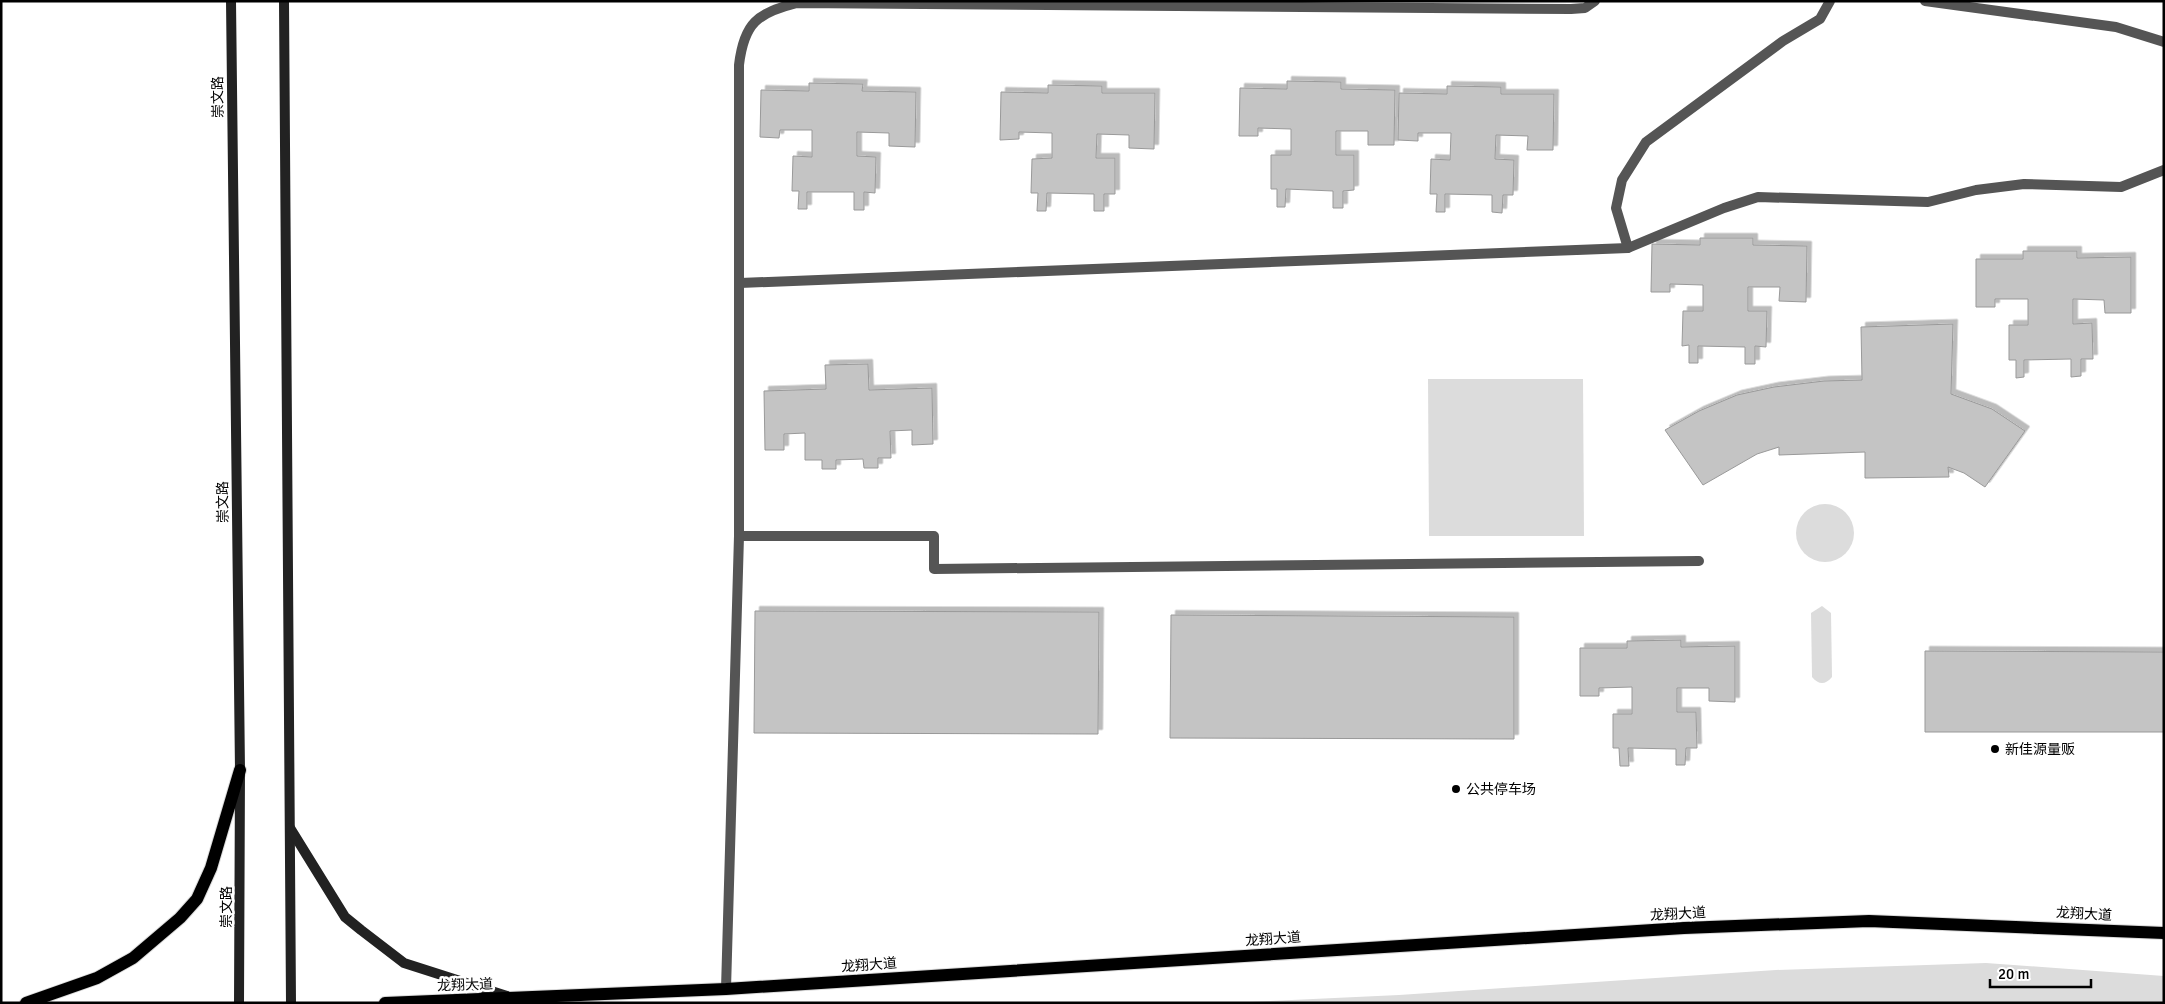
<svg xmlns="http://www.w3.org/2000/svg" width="2165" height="1004" font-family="Signika,'Noto Sans SC',sans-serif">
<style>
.green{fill:#dcdcdc}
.building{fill:#c4c4c4;stroke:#999;filter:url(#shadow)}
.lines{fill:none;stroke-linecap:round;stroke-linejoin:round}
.primary-casing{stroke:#dbdbdb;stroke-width:14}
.lane{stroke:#555;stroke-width:10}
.secondary{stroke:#222;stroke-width:10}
.primary{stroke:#000;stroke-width:12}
.poi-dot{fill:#000;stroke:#fff;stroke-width:2}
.labels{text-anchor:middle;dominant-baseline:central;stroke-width:5;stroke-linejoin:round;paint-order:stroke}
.street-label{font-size:14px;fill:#000;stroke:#fff}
.poi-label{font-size:14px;fill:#000;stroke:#fff;text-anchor:start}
</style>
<defs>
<filter id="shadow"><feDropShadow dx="4.5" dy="-4.5" stdDeviation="0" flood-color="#0004"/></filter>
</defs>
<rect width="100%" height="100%" fill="#fff"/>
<!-- green -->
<g class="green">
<polygon points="1428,379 1583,379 1584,536 1429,536"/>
<circle cx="1825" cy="533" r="29"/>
<path d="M1822,606l9,7 1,64c-7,8 -13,8 -20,0l-1,-64z"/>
<polygon points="1986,963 2164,976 2164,1003 1227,1003 1399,995 1776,970"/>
</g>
<!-- building -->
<g class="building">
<polygon points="1287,81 1341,82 1341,89 1395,90 1394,145 1368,145 1368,131 1336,131 1336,155 1354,155 1354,190 1343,191 1343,208 1333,208 1333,191 1286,189 1285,207 1277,207 1277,189 1271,189 1271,155 1291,155 1291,129 1258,128 1258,136 1239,136 1240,88 1287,89"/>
<polygon points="809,83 863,84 862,91 916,92 915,147 889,146 889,133 857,132 857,156 876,157 875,193 864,192 864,210 854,210 854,192 807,192 807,209 798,209 799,191 792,191 793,156 812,157 812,130 780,130 779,138 760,137 761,90 809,91"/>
<polygon points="1048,85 1102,86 1102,93 1155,93 1154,149 1129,148 1129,135 1097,134 1096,158 1115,158 1115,194 1104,194 1104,211 1094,211 1094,194 1047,193 1046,211 1037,211 1038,193 1031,193 1032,159 1052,158 1052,133 1019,132 1019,139 1000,140 1001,92 1048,93"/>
<polygon points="1447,86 1501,87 1501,94 1554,94 1553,150 1527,150 1528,136 1496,135 1495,159 1514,160 1513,195 1503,195 1502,213 1492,212 1492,195 1445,194 1445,212 1436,212 1437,194 1430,194 1431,159 1450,160 1451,133 1418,133 1418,141 1398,140 1399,93 1447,94"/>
<polygon points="1700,238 1753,238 1753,245 1807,246 1806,302 1779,301 1780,287 1748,287 1748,311 1767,311 1766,347 1755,346 1755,364 1745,364 1745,347 1698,346 1698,363 1689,363 1689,345 1682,346 1683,311 1703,311 1703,285 1670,284 1670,292 1651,292 1652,244 1700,245"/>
<polygon points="2023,251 2077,251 2077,258 2131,257 2131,313 2105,313 2104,300 2073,299 2073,324 2092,323 2093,359 2081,359 2081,376 2071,377 2071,359 2024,360 2024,377 2016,378 2016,360 2009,360 2009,325 2028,325 2028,299 1995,299 1995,307 1976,307 1976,259 2023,259"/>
<polygon points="1953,324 1951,394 1992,409 2025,431 1985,487 1964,473 1948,467 1949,477 1865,478 1865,452 1779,455 1779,447 1757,454 1703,485 1665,430 1699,411 1737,395 1774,387 1824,381 1862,380 1861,327"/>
<polygon points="868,364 869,390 932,388 933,444 912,445 912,430 890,431 891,458 878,458 878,468 864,468 863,459 836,460 836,469 822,469 822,460 805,460 805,433 784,434 784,450 765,450 764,391 826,389 825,365"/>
<polygon points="755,611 1099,612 1098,734 754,733"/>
<polygon points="1171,615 1514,617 1514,739 1170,738"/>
<polygon points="1681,640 1681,647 1735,646 1735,702 1709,701 1709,688 1677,688 1677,712 1696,712 1697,748 1686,748 1685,765 1676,765 1676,749 1628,748 1629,766 1620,766 1619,748 1613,748 1613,714 1632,714 1632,687 1599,688 1599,696 1580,696 1580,648 1627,648 1627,641"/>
<polygon points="1925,651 2164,652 2164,732 1925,732"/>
</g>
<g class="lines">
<!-- primary casing -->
<g class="primary-casing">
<g id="primary">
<polyline points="26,1003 97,978 133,958 180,918 197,899 211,868 240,770"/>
<polyline points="385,1003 726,989 1684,928 1869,921 2164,933"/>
</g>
</g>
<!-- lane -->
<g class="lane">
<polyline points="1925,1 2116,27 2164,42"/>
<polyline points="1628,248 1616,208 1622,180 1646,142 1783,41 1820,19 1830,1"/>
<polyline points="740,283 1628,248 1724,208 1758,197 1928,202 1976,190 2024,184 2121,187 2164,170"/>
<polyline points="739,536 934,536 934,569 1699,561"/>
<path d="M726,989l13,-453v-471c5,-42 18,-52 58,-62l774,6 14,-1 10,-7"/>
</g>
<!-- secondary -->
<g class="secondary">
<polyline points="231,1 240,770 239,1003"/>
<polyline points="284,1 291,1003"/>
<polyline points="290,828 345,917 361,930 404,963 507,996"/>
</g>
<!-- primary -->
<use href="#primary" class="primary"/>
</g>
<!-- markers -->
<g class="poi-dot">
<circle cx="1995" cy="749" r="5"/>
<circle cx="1456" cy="789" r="5"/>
</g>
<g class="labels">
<!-- street labels -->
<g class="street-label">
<text transform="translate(218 97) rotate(-91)">崇文路</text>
<text transform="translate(223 502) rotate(-91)">崇文路</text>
<text transform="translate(226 907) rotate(-90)">崇文路</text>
<text transform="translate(1678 914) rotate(-3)">龙翔大道</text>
<text transform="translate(2084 914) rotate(3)">龙翔大道</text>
<text transform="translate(1273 939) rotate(-4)">龙翔大道</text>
<text transform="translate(869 965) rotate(-4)">龙翔大道</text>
<text transform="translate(465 985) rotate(-2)">龙翔大道</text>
</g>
<!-- poi labels -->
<g class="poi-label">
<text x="2005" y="749">新佳源量贩</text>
<text x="1466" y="789">公共停车场</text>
</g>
</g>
<!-- border -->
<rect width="2165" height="1004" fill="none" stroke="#000000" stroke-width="5"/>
<!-- scale -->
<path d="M1990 979v8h101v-8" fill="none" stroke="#000000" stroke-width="2.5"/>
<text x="1998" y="979" font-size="15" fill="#000000" stroke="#ffffff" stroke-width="4" paint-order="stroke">20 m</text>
</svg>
